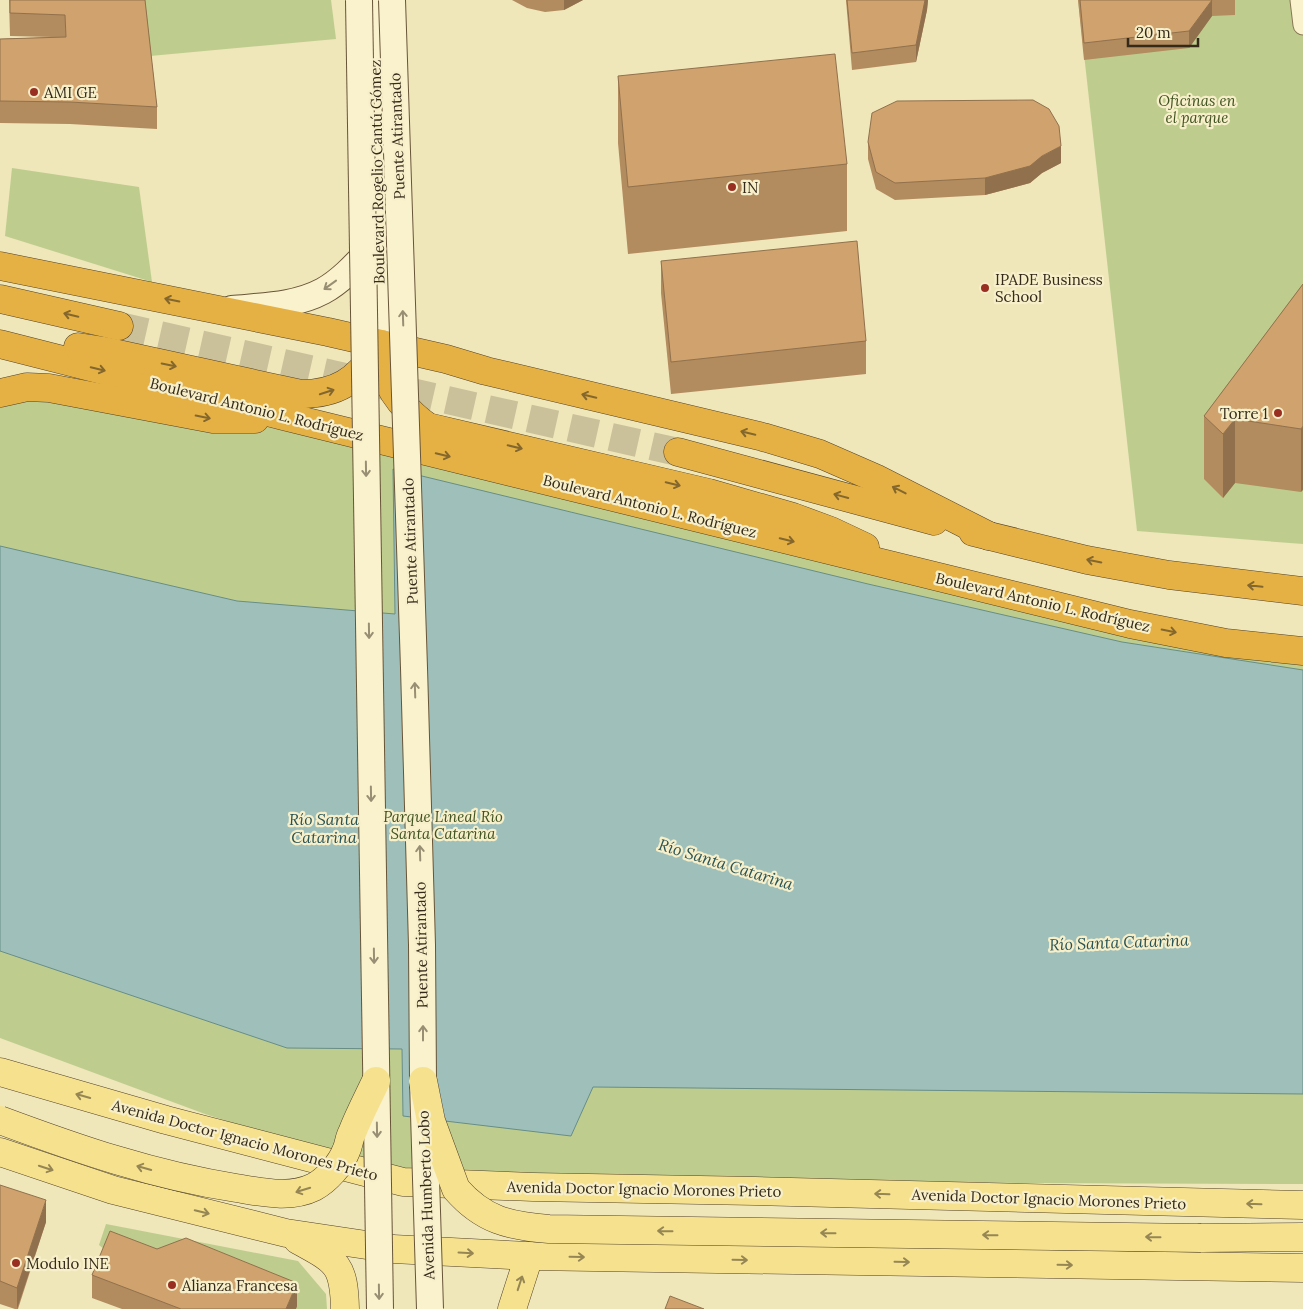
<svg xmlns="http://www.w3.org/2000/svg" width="1303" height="1309" font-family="Lora,serif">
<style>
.green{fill:#becd8e}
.water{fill:#9fc0ba;stroke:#678d88}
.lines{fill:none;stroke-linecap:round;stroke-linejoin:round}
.highway-tunnel{stroke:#cac09a;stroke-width:28;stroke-dasharray:28 14;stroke-linecap:butt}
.street-casing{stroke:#867554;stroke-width:21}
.secondary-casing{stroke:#685538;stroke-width:28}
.primary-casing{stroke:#534229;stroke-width:29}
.highway-casing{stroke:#534229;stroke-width:29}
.street{stroke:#faf2cd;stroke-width:19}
.secondary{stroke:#faf2cd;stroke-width:26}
.primary{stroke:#f6e28e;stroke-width:28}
.highway{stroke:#e5b144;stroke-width:28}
.secondary-bridge-casing{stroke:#685538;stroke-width:28;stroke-linecap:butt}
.primary-bridge-casing{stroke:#534229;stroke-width:29;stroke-linecap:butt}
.secondary-bridge{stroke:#faf2cd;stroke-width:26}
.primary-bridge{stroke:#f6e28e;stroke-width:28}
.wall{fill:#b28b5f}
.shaded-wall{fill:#91714d}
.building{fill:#cfa26e;stroke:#91714d}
.oneway{stroke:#988e74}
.oneway2{stroke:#84672d}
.oneway3{stroke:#968654}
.poi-dot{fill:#982f22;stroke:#f7efca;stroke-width:2}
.labels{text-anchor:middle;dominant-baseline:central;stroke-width:4.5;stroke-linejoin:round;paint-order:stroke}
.poi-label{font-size:15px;fill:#352a1a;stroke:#f7efca;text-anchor:start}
.park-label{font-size:15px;font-style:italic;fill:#3f521f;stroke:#f7efca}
.street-label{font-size:15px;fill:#352a1a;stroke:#f7efca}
.water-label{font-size:16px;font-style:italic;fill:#285355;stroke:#f7efca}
</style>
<rect width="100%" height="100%" fill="#efe6ba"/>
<!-- green -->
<g class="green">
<polygon points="143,0 331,0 336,39 150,56"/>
<polygon points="1078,0 1303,0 1303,544 1137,531"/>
<polygon points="12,168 139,187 152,282 5,236"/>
<polygon points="0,378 215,415 859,562 1303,652 1303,1184 1019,1183 488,1176 409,1173 359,1164 205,1114 0,1038"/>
<polygon points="106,1224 298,1261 326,1294 327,1309 296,1309 297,1306 110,1254 99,1245"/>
</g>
<!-- water -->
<polygon class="water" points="393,469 868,584 1122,642 1303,670 1303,1094 593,1087 571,1136 403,1116 402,1049 287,1048 0,951 0,546 237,601 395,614"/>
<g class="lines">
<!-- highway-tunnel -->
<polyline class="highway-tunnel" points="119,326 678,452"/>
<!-- street casing -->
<g class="street-casing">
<polyline id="street" points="1300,0 1303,25"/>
</g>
<!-- secondary casing -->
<g class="secondary-casing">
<g id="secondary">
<polyline points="373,0 381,344"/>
<path d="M232,309c30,-3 63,-3 91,-18 20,-11 36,-30 52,-47"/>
</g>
</g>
<!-- primary casing -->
<g class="primary-casing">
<g id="primary">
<polyline points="0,1072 166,1120 403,1182 533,1187 755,1191 1303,1205"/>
<polyline points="0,1152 113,1190 286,1233 393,1249 529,1256 1303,1268"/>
<polyline points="1201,1238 1303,1237"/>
<path d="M298,1240c38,21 46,23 47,69"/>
<polyline points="512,1309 529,1256"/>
</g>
</g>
<!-- highway casing -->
<g class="highway-casing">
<g id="highway">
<polyline points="0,266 328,332 446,359 486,371 763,437 820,454 875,478 989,536"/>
<polyline points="0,299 119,326"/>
<polyline points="0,344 283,416 1130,624 1226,643 1303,651"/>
<path d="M381,344c1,8 1,16 3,24 4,23 25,46 44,59l281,66 84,24 38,14 34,16"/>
<path d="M78,347l26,4 197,43c36,0 55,-13 75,-42"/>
<polyline points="0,393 27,387 49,388 213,419 255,419"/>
<polyline points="678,452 934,521"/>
<polyline points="973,532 1087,560 1169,575 1303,591"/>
</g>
</g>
<!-- street -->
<use href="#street" class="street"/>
<!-- secondary -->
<use href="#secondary" class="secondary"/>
<!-- primary -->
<use href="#primary" class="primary"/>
<!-- highway -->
<use href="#highway" class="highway"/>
<!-- secondary-bridge casing -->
<g class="secondary-bridge-casing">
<g id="secondary-bridge">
<polyline points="359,0 380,1309"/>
<polyline points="392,0 414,668 422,945 423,1081 430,1309"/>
</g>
</g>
<!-- primary-bridge casing -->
<g class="primary-bridge-casing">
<g id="primary-bridge">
<path d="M423,1081l8,40 25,68c27,31 53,37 93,40l652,9"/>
<path d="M0,1120c78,29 153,55 236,68 25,4 54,11 78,-1 13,-7 27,-23 32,-36 3,-6 3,-13 6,-18 7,-18 16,-35 24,-52"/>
</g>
</g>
<!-- secondary-bridge -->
<use href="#secondary-bridge" class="secondary-bridge"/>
<!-- primary-bridge -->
<use href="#primary-bridge" class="primary-bridge"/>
</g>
<!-- wall -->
<g class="wall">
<polygon points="9,0 145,0 157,107 157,129 70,124 0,123 0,39 52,37 10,36"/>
<polygon points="512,0 583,0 564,10 545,12 527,8"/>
<polygon points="846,0 928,0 927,10 916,62 852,70"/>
<polygon points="1078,0 1235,0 1235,15 1212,16 1189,48 1084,60"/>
<polygon points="618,76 847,164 847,231 628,254 618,143"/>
<polygon points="868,142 1061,163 1042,173 1030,183 985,195 895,200 876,189 868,159"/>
<polygon points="661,261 866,341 866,374 671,394 661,293"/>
<polygon points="1303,284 1301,492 1235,483 1223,498 1204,479 1204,416"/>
<polygon points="0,1185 46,1222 18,1309 15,1309 0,1304"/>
<polygon points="92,1275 297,1306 296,1309 122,1309 92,1298"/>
</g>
<!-- shaded-wall -->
<g class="shaded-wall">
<polygon points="564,0 583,0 564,10"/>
<polygon points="925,0 928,0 927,10 916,62 916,45"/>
<polygon points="1212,0 1212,16 1189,48 1189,31"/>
<polygon points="1061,146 1061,163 1042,173 1030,183 985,195 985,178 1042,156"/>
<polygon points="1235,419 1235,483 1223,498 1223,434"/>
<polygon points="1303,426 1303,490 1301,492 1301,429"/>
<polygon points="46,1200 46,1222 17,1309 17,1288"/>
<polygon points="297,1283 297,1306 296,1309 286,1309"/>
</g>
<!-- building -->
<g class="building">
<polygon points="10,0 145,0 157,107 70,102 0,101 0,39 66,37 65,15 10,13"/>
<polygon points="847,0 925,0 916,45 852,53"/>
<polygon points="1080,0 1212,0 1189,31 1084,43"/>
<polygon points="835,54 847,164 628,187 618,76"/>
<polygon points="1033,100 1049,109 1059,126 1061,146 1042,156 1030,166 985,178 895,183 876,172 868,142 872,113 897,101"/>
<polygon points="857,241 866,341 671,362 661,261"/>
<polygon points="1303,284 1303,426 1301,429 1235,419 1223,434 1204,416"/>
<polygon points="0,1185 46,1200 17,1288 0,1281"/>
<polygon points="110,1231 157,1249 186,1238 297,1283 286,1309 181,1309 92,1275"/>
<polygon points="670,1296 704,1309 665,1309"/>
</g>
<!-- one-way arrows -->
<defs><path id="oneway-shaft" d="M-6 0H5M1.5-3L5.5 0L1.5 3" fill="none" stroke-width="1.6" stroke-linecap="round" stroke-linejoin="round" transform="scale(1.25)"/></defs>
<g class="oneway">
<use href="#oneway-shaft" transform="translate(330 285) rotate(144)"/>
<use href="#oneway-shaft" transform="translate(403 318) rotate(-92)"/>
<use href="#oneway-shaft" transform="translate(366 469) rotate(89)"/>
<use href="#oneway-shaft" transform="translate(369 631) rotate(89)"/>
<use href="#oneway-shaft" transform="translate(415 690) rotate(-92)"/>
<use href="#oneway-shaft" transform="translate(371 794) rotate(89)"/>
<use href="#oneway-shaft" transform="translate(420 853) rotate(-92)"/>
<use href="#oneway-shaft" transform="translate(374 956) rotate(89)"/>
<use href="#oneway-shaft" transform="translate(423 1033) rotate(-90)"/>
<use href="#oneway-shaft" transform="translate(377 1130) rotate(89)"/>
<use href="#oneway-shaft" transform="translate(379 1292) rotate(89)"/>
</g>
<g class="oneway2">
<use href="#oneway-shaft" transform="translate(172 300) rotate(-168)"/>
<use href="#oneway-shaft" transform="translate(71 315) rotate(-167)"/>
<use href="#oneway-shaft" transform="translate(169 365) rotate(12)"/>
<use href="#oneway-shaft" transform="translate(98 369) rotate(14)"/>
<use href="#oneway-shaft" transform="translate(327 392) rotate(-18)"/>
<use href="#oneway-shaft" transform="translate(589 396) rotate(-167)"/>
<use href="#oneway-shaft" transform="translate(203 417) rotate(11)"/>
<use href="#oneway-shaft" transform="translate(748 433) rotate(-167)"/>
<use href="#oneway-shaft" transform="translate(515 447) rotate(13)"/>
<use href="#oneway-shaft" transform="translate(443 455) rotate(14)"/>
<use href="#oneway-shaft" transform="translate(673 484) rotate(13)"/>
<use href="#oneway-shaft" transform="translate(899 490) rotate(-153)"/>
<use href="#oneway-shaft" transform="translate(841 496) rotate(-165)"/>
<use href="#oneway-shaft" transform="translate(787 540) rotate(14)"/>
<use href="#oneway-shaft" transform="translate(1094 561) rotate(-169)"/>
<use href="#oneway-shaft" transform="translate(1255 586) rotate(-174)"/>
<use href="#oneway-shaft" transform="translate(1169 631) rotate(11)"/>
</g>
<g class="oneway3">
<use href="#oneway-shaft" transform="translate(83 1096) rotate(-164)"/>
<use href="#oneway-shaft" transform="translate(46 1168) rotate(18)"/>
<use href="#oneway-shaft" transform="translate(144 1168) rotate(-164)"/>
<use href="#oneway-shaft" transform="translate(303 1190) rotate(163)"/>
<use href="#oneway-shaft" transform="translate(882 1194) rotate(-178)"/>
<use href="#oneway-shaft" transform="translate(1254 1204) rotate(-178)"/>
<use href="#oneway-shaft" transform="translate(202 1212) rotate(14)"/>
<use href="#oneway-shaft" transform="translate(665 1231) rotate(-179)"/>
<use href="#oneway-shaft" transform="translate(828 1233) rotate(-179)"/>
<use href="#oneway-shaft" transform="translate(990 1235) rotate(-179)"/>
<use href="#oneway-shaft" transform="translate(1153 1237) rotate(-179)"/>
<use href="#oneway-shaft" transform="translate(466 1253) rotate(3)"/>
<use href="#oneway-shaft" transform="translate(577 1257) rotate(1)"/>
<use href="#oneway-shaft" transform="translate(740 1260) rotate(1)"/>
<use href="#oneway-shaft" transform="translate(902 1262) rotate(1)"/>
<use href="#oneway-shaft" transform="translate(1065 1265) rotate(1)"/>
<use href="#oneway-shaft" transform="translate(520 1283) rotate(-72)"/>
</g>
<!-- markers -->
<g class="poi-dot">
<circle cx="34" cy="92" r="5"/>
<circle cx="732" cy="187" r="5"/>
<circle cx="985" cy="288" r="5"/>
<circle cx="1278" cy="413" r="5"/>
<circle cx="16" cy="1263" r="5"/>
<circle cx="172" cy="1285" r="5"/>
</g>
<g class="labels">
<!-- poi labels -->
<g class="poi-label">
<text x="44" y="92">AMI GE</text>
<text x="742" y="187">IN</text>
<text x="995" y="279">IPADE Business<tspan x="995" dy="17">School</tspan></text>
<text x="1268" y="413" text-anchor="end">Torre 1</text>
<text x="26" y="1263">Modulo INE</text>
<text x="182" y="1285">Alianza Francesa</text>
</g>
<!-- park labels -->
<g class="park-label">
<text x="1197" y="100">Oficinas en<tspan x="1197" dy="17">el parque</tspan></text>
<text x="443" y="816">Parque Lineal Río<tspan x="443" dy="17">Santa Catarina</tspan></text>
</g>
<!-- street labels -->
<g class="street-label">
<text transform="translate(397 136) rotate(-92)">Puente Atirantado</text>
<text transform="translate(377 172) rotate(-91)">Boulevard Rogelio Cantú Gómez</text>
<text transform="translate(257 409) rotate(14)">Boulevard Antonio L. Rodríguez</text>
<text transform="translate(650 506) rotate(14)">Boulevard Antonio L. Rodríguez</text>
<text transform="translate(410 541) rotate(-92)">Puente Atirantado</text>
<text transform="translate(1043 602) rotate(13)">Boulevard Antonio L. Rodríguez</text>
<text transform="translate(421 945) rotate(-91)">Puente Atirantado</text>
<text transform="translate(245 1140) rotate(15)">Avenida Doctor Ignacio Morones Prieto</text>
<text transform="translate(644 1189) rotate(1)">Avenida Doctor Ignacio Morones Prieto</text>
<text transform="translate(426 1195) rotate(-92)">Avenida Humberto Lobo</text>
<text transform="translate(1049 1199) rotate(2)">Avenida Doctor Ignacio Morones Prieto</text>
</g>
<!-- water labels -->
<g class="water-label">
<text x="324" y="819">Río Santa<tspan x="324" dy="18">Catarina</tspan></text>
<text transform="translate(726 864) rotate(17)">Río Santa Catarina</text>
<text transform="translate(1119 942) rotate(-2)">Río Santa Catarina</text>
</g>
</g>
<!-- scale -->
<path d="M1128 38v8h70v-8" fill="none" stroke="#352a1a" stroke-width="2.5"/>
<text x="1136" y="38" font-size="15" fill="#352a1a" stroke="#f7efca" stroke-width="4" paint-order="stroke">20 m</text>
</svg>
